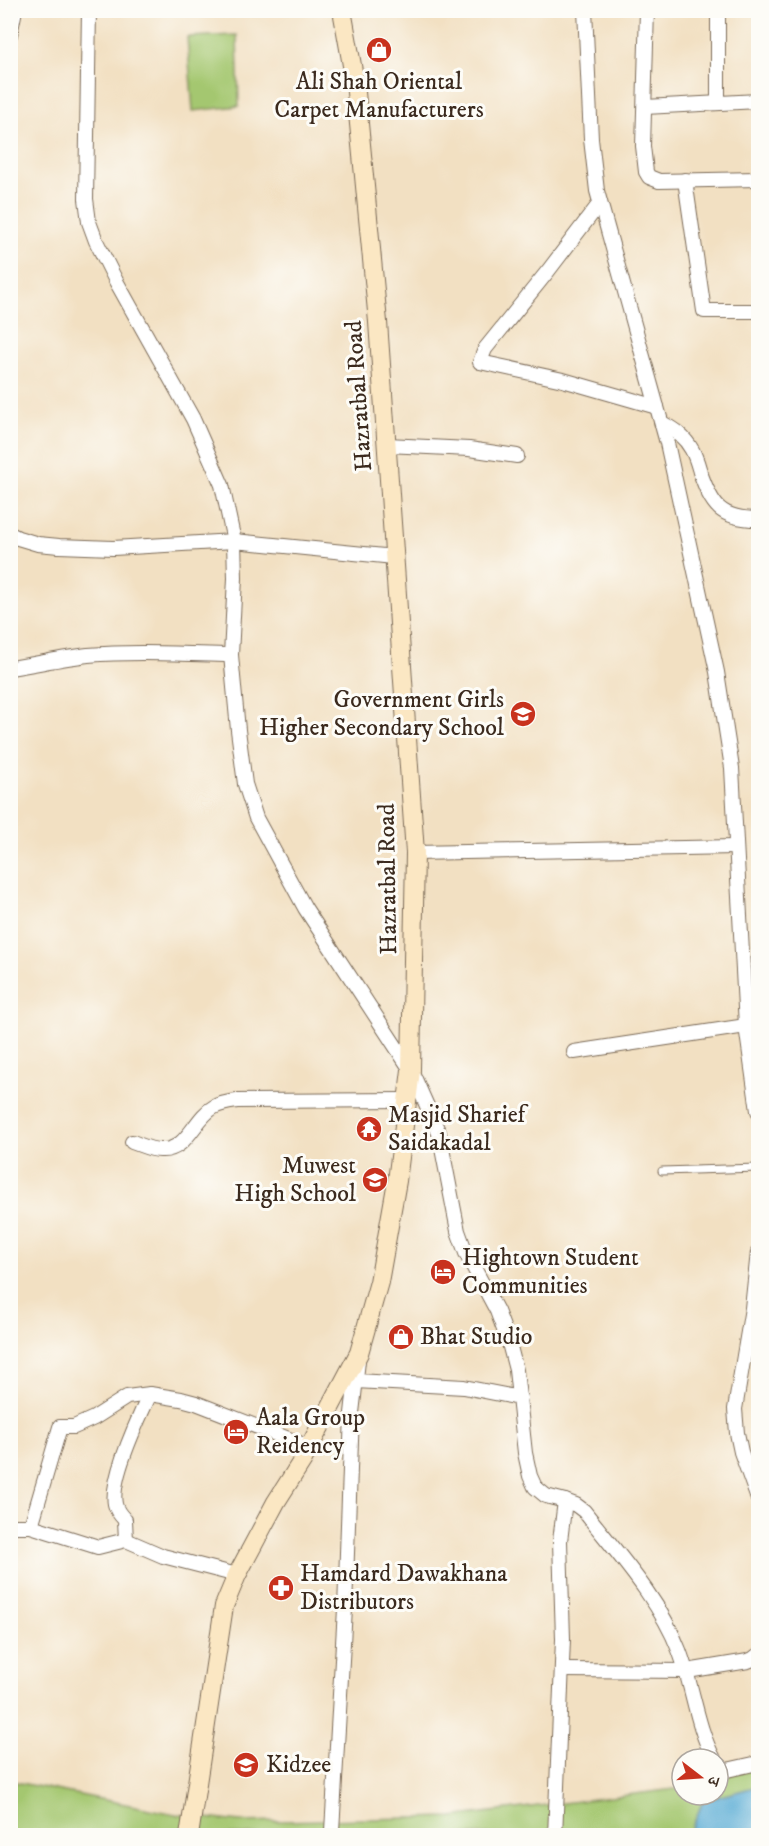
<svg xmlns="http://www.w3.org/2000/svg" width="769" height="1846" font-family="'IM FELL DW Pica','Noto Serif Devanagari',serif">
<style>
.green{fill:#a4c770;stroke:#707847;stroke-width:1.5}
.water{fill:#5badd6;stroke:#4b6c7a;stroke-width:1.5}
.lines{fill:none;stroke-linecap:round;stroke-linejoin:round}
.service-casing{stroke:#7b6a57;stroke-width:9}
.minor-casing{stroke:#7b6a57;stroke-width:16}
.secondary-casing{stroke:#7b6a57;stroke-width:20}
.service{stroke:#fff;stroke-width:7}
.minor{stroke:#fff;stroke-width:14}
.secondary{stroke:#fbe7c3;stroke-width:18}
.labels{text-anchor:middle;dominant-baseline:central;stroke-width:6;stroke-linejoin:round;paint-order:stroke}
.poi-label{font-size:24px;fill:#3b2a1e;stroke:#fdfcf7;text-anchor:start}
.street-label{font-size:24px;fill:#3b2a1e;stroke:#fdfcf7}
</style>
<rect width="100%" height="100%" fill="#fdfcf7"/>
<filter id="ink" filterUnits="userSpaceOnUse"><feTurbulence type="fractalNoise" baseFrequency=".0167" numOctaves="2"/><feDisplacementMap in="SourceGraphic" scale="12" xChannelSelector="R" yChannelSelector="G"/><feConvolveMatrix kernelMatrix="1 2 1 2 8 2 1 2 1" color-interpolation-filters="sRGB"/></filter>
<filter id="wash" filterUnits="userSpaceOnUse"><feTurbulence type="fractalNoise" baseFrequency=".008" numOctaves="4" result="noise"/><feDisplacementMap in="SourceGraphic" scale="24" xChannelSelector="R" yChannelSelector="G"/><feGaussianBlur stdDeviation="1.35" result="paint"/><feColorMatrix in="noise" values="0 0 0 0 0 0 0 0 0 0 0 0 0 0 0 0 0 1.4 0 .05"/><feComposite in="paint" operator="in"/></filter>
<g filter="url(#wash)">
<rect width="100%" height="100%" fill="#f2e0c2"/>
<!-- green -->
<g class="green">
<polygon points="237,35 239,106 193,111 187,37"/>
<polygon points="758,1756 758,1835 11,1835 10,1781 180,1815 240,1822 452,1817 682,1788 682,1795 718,1795 718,1783"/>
</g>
<!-- water -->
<polygon class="water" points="758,1786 758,1835 689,1835 703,1801"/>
</g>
<g filter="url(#ink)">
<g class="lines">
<!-- service casing -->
<g class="service-casing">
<polyline id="service" points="662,1171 758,1168"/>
</g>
<!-- minor casing -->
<g class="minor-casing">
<g id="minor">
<path d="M89,10l-3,189 3,23 7,19 20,40 77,138 29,66 12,56 1,37 -4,77 7,75 7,54 11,34 49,90 106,162 28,63 19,98 8,22 31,58 12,32 7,27 9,83 5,23 5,11 11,9 19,5 11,4 8,6c33,42 76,89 95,139 14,36 17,75 35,109"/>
<polyline points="585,10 591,139 597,191 667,443 717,672 732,768 746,1026 758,1111"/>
<polyline points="647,10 643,146 646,172 649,177 659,181 758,179"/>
<polyline points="718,10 718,102"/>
<polyline points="10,35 15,10"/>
<polyline points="645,107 758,101"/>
<polyline points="685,180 704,311 758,311"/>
<polyline points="600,203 548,271 485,349 480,362 563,380 657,407"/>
<path d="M662,423c13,7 23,14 30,27 4,7 6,15 8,22 12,34 20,47 58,47"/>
<polyline points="387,445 469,449 517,456"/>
<polyline points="10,534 18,538 38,544 59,546 113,548 234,541 394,557"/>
<path d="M10,668c26,-4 52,-10 78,-13 47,-4 96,-1 143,0"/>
<polyline points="415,853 736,847"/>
<polyline points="574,1052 746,1026"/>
<path d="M132,1142c9,3 19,8 28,8 27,2 34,-32 54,-43 7,-4 16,-5 23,-6l171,-1"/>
<polyline points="758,1252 752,1308 735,1409 737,1433 741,1452 758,1499"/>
<polyline points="356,1381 464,1387 520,1398"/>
<polyline points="10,1526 31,1526 60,1427 74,1427 94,1418 127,1397 150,1394 181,1399 196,1403 309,1447"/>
<polyline points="31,1526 98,1547 126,1540 163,1556 237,1575"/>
<path d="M126,1540l-1,-20c-5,-5 -9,-10 -10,-16 -5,-25 24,-87 35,-110"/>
<polyline points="562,1670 687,1671 748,1661 753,1659 758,1655"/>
<polyline points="718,1765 727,1770 758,1763"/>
<polyline points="332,1831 345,1609 352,1413 358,1361"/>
<polyline points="555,1836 563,1639 560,1541 565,1501"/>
</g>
</g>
<!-- secondary casing -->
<g class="secondary-casing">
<polyline id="secondary" points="189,1836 224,1606 237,1575 276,1502 302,1461 359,1353 379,1282 397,1181 411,1070 415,853 378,322 355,82 342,10"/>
</g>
<!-- service -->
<use href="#service" class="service"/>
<!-- minor -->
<use href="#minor" class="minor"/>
<!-- secondary -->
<use href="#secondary" class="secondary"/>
</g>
</g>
<!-- icons -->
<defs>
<g id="shop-disc" transform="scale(1.35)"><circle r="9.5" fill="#c8321e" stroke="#fdfcf7"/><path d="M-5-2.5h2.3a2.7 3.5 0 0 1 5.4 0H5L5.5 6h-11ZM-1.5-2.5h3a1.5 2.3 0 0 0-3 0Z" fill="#fff"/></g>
<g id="school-disc" transform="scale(1.35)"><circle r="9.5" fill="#c8321e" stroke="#fdfcf7"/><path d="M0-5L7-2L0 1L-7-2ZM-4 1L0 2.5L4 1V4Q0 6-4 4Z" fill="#fff"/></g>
<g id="temple-disc" transform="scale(1.35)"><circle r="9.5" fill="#c8321e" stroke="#fdfcf7"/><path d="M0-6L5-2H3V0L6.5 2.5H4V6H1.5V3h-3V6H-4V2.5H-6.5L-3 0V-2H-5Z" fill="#fff"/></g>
<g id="hotel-disc" transform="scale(1.35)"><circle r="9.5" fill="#c8321e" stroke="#fdfcf7"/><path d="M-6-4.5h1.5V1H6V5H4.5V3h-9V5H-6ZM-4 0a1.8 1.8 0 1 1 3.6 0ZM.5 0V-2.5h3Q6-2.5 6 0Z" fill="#fff"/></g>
<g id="pharmacy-disc" transform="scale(1.35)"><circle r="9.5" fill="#c8321e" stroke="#fdfcf7"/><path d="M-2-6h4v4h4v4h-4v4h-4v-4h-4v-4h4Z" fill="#fff"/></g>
</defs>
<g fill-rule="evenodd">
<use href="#shop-disc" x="379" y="50"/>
<use href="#school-disc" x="523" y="714"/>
<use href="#temple-disc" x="369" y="1129"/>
<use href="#school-disc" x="375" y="1180"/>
<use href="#hotel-disc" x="443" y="1272"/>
<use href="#shop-disc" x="401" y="1337"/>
<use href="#hotel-disc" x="236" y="1432"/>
<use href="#pharmacy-disc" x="281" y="1588"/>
<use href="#school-disc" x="246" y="1765"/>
</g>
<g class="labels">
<!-- poi labels -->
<g class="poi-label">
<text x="379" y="82" text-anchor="middle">Ali Shah Oriental<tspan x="379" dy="28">Carpet Manufacturers</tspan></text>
<text x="504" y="700" text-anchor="end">Government Girls<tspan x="504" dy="28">Higher Secondary School</tspan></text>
<text x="388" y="1115">Masjid Sharief<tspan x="388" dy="28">Saidakadal</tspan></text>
<text x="356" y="1166" text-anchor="end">Muwest<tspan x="356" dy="28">High School</tspan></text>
<text x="462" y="1258">Hightown Student<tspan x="462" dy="28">Communities</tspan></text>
<text x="420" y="1337">Bhat Studio</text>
<text x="256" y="1418">Aala Group<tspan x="256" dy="28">Reidency</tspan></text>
<text x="300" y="1574">Hamdard Dawakhana<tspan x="300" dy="28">Distributors</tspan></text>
<text x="266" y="1765">Kidzee</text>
</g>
<!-- street labels -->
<g class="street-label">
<text transform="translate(359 396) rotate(-94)">Hazratbal Road</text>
<text transform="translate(388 879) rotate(-91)">Hazratbal Road</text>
</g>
</g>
<!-- margin -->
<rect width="769" height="1846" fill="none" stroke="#fdfcf7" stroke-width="36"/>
<!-- north arrow -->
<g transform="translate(700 1777) rotate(107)"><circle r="28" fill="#fdfcf7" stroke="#afa8a0" stroke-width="1.5"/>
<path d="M0-4.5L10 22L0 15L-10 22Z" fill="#c8321e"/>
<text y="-9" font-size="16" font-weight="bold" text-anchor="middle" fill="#3b2a1e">उ</text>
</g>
</svg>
